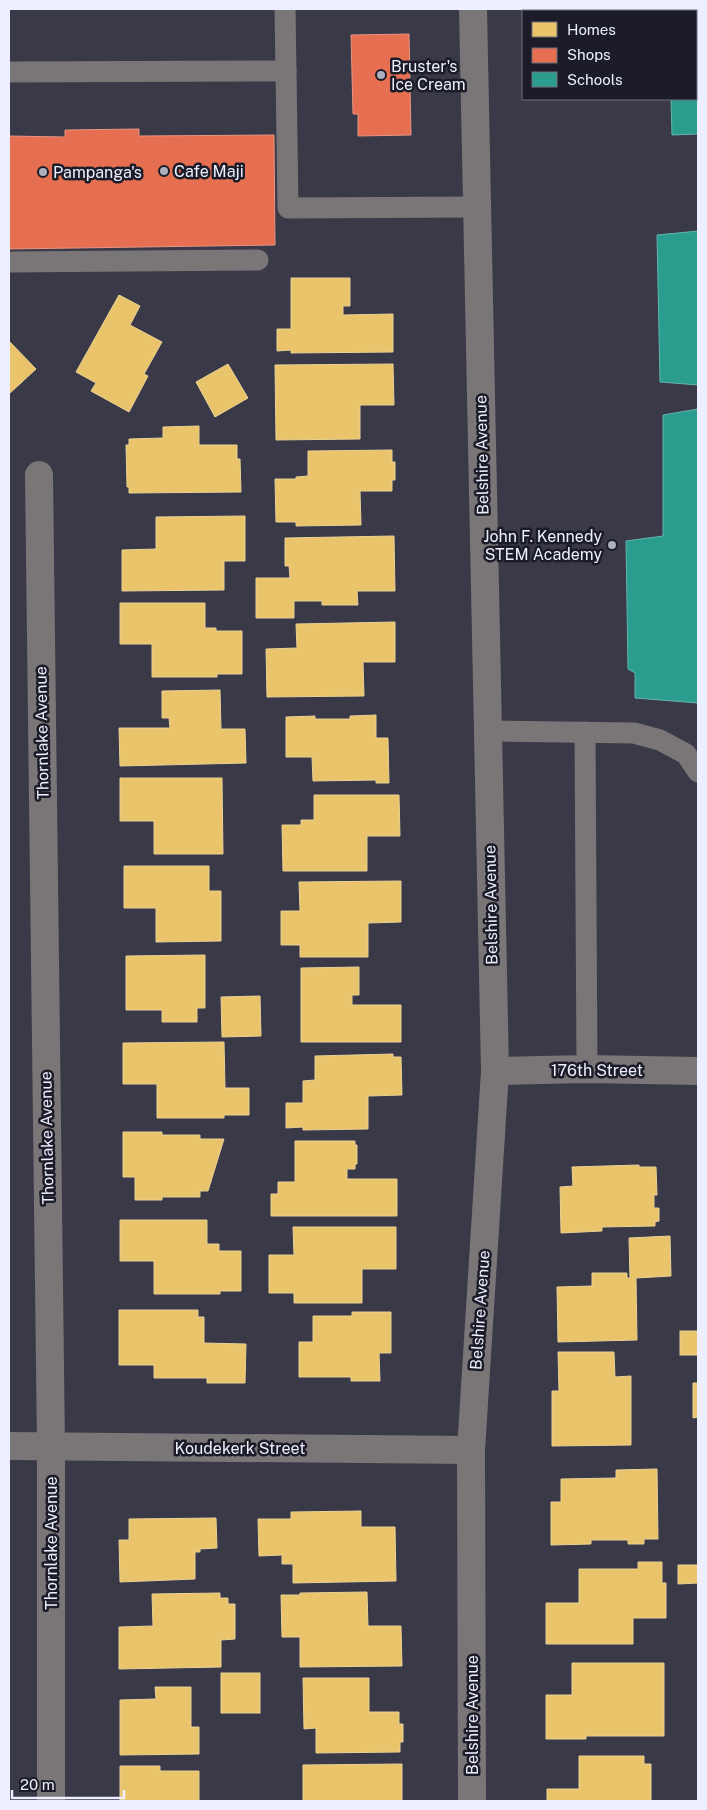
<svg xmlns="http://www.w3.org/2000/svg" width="707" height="1810" font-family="'Public Sans',sans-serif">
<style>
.homes{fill:#e9c46a;stroke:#ead197}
.shops{fill:#e76f51;stroke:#e99585}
.schools{fill:#2a9d8f;stroke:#64b5b1}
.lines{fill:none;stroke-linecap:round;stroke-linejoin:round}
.lane{stroke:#7a7577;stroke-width:21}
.street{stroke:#7a7577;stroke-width:28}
.poi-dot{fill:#aeafbf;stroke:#1c1c28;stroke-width:2}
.labels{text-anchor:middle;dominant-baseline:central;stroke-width:5;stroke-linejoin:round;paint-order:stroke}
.poi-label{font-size:16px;fill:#edeeff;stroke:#1c1c28;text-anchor:start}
.street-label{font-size:16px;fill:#edeeff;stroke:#1c1c28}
</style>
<rect width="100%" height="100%" fill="#393947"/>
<!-- homes -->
<g class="homes">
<polygon points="291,278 350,278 350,306 343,306 343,315 393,314 393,352 291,353 291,350 277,351 277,329 291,329"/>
<polygon points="119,295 140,306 130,325 162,342 144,374 148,376 129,412 91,391 96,383 76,372"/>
<polygon points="9,341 36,369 9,394"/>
<polygon points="228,364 248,398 215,417 196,382"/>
<polygon points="393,364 394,405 360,405 360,439 276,440 275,365"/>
<polygon points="199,426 199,445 237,445 237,459 240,459 241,492 129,493 129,487 127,487 126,445 129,445 129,439 163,438 163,427"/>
<polygon points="392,450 392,462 395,462 395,480 392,480 392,491 360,491 361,525 296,526 296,522 276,522 275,479 296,479 296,477 308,476 308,451"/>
<polygon points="245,516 245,561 224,561 224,590 122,591 122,550 156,549 156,517"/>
<polygon points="394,536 395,591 357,591 358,605 322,605 322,601 294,601 294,618 256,618 256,578 290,578 289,566 285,566 285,538"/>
<polygon points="120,603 205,603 205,628 216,628 216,631 242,631 242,674 217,674 217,677 152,677 152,644 120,644"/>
<polygon points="395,622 395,662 363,662 364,696 267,697 266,649 297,648 296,624"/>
<polygon points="220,690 221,729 245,729 246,763 120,766 119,728 170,728 169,718 162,718 162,691"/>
<polygon points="376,715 376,738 388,738 389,783 376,783 376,780 313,781 312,757 286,757 286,717 315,716 315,719 350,719 350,716"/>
<polygon points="120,778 222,778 223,854 154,854 154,821 120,821"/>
<polygon points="314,795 399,795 400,836 367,836 367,871 283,871 282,825 301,825 301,820 314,820"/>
<polygon points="124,866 209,866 209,891 221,891 221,941 156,942 156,908 124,908"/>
<polygon points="401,881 401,922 368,923 368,957 300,957 300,945 281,945 281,911 300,911 299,882"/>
<polygon points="205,955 205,1008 197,1008 197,1022 162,1022 162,1010 126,1010 126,956"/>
<polygon points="359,967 359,995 352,995 352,1005 401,1005 401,1042 301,1042 301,968"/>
<polygon points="260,996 261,1036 222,1037 221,997"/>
<polygon points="224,1042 225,1088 249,1088 249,1115 224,1115 224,1118 157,1118 157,1084 123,1084 123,1043"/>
<polygon points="393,1054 393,1057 401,1057 402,1095 368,1096 368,1129 303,1130 303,1127 286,1128 286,1103 303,1103 303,1081 315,1080 315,1056"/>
<polygon points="123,1132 162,1132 162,1135 200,1135 200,1139 224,1139 208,1191 200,1191 200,1197 162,1197 162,1200 135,1200 135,1177 123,1177"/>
<polygon points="295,1141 355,1141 355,1145 357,1145 357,1164 355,1164 355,1169 347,1169 347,1179 397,1179 397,1216 271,1216 271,1194 278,1194 278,1182 295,1182"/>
<polygon points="639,1165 639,1167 656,1167 657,1195 654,1195 654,1208 659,1208 659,1221 655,1222 655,1226 602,1227 602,1231 561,1233 560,1187 573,1186 572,1167"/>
<polygon points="120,1220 207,1220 207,1244 219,1244 219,1251 241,1251 241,1291 220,1291 220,1294 154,1294 154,1261 120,1261"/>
<polygon points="293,1227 396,1227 396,1269 362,1269 362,1303 294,1303 294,1293 269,1293 269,1255 294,1255"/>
<polygon points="670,1236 671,1276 636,1278 637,1340 558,1342 557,1287 592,1286 592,1273 627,1273 627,1278 630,1278 629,1238"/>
<polygon points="119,1310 198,1310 198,1317 204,1317 204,1343 246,1344 245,1383 207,1383 207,1378 154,1378 154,1365 119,1365"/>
<polygon points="352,1312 391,1312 391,1353 379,1353 380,1381 351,1381 351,1377 299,1377 299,1342 313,1342 313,1316 352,1316"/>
<rect x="680" y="1331" width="18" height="24"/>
<polygon points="558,1352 614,1352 615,1377 631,1376 631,1445 552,1446 552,1391 559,1391"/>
<polygon points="693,1383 698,1383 698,1417 693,1418"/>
<polygon points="657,1469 658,1539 644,1539 644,1544 628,1544 628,1540 591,1540 591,1544 551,1545 551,1502 561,1502 561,1479 616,1478 616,1470"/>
<polygon points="361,1511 361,1527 395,1527 396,1581 293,1583 293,1564 282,1564 282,1555 259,1556 258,1519 291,1519 291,1512"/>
<polygon points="216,1518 217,1548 200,1549 200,1552 195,1552 195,1579 120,1582 119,1540 129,1540 129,1519"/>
<polygon points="638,1562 662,1562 662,1583 666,1583 666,1618 633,1618 633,1644 546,1644 546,1603 579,1603 579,1569 638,1569"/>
<polygon points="678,1565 698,1565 698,1583 678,1584"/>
<polygon points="367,1592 368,1626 401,1626 402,1666 300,1667 300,1637 282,1637 281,1595 300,1595 300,1593"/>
<polygon points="220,1593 220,1598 228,1598 228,1604 235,1604 235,1639 221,1640 221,1667 119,1669 119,1627 153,1626 152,1594"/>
<polygon points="572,1663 664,1663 664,1736 586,1736 586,1739 546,1739 546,1695 572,1695"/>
<rect x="221" y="1673" width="39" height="40"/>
<polygon points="303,1678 369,1678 369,1712 399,1712 399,1724 403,1724 403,1742 400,1742 400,1752 316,1753 316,1728 304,1729"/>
<polygon points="155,1687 191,1687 191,1727 199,1727 199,1754 120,1755 120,1700 156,1699"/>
<polygon points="579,1756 644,1756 644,1764 651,1764 651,1801 654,1801 547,1801 547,1789 579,1789"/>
<polygon points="402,1764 402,1801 303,1801 303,1765"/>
<polygon points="120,1766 160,1766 160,1771 199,1771 199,1801 120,1801"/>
</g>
<!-- shops -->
<g class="shops">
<polygon points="409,34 411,135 358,136 358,114 353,114 351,35"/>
<polygon points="139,129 139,136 274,135 275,245 9,249 9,136 65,137 65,130"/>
</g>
<!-- schools -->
<g class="schools">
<polygon points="696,72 698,72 698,134 672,135 671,99 696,99"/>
<polygon points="698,231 698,385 660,382 657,235"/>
<polygon points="698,409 698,703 635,698 635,673 628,669 626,541 663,536 663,415"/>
</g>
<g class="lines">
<!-- lane -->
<g class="lane">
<polyline points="286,71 288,208 477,207"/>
<polyline points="9,72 286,71 285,9"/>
<polyline points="9,262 258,260"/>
<polyline points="488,731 634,733 660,740 686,754 698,772"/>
<polyline points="585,732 587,1069"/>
</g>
<!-- street -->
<g class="street">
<polyline points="39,475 51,1447 51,1801"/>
<polyline points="495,1071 587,1069 698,1071"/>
<polyline points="9,1446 471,1450"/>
<polyline points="472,1801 471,1450 495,1071 473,9"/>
</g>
</g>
<!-- markers -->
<g class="poi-dot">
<circle cx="381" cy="75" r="5"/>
<circle cx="164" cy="171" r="5"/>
<circle cx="43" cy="172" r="5"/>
<circle cx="612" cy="545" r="5"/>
</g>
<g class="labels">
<!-- poi labels -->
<g class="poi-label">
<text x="391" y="66">Bruster's<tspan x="391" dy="18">Ice Cream</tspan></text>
<text x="174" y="171">Cafe Maji</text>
<text x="53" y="172">Pampanga's</text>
<text x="602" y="536" text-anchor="end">John F. Kennedy<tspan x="602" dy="18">STEM Academy</tspan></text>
</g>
<!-- street labels -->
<g class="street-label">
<text transform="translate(482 455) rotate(-91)">Belshire Avenue</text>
<text transform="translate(42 733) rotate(-91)">Thornlake Avenue</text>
<text transform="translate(491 905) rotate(-91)">Belshire Avenue</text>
<text x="597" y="1070">176th Street</text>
<text transform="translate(47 1138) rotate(-91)">Thornlake Avenue</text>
<text transform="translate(480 1310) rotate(-86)">Belshire Avenue</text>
<text x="240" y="1448">Koudekerk Street</text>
<text transform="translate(51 1543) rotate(-90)">Thornlake Avenue</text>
<text transform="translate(472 1715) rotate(-90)">Belshire Avenue</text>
</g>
</g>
<!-- border -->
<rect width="707" height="1810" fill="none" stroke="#edeeff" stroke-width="20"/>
<!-- legend -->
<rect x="522" y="10" width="175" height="90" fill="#1c1c28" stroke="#70707e"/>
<rect x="532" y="22" width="25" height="15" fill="#e9c46a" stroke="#70707e"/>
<text x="567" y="35" font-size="15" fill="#edeeff">Homes</text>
<rect x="532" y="48" width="25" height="15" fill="#e76f51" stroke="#70707e"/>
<text x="567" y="60" font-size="15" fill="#edeeff">Shops</text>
<rect x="532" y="72" width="25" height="15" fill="#2a9d8f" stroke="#70707e"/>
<text x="567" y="85" font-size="15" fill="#edeeff">Schools</text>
<!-- scale -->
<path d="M12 1790v8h112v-8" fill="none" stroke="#edeeff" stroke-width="2.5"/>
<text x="20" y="1790" font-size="15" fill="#edeeff" stroke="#1c1c28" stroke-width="4" paint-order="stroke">20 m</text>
</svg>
